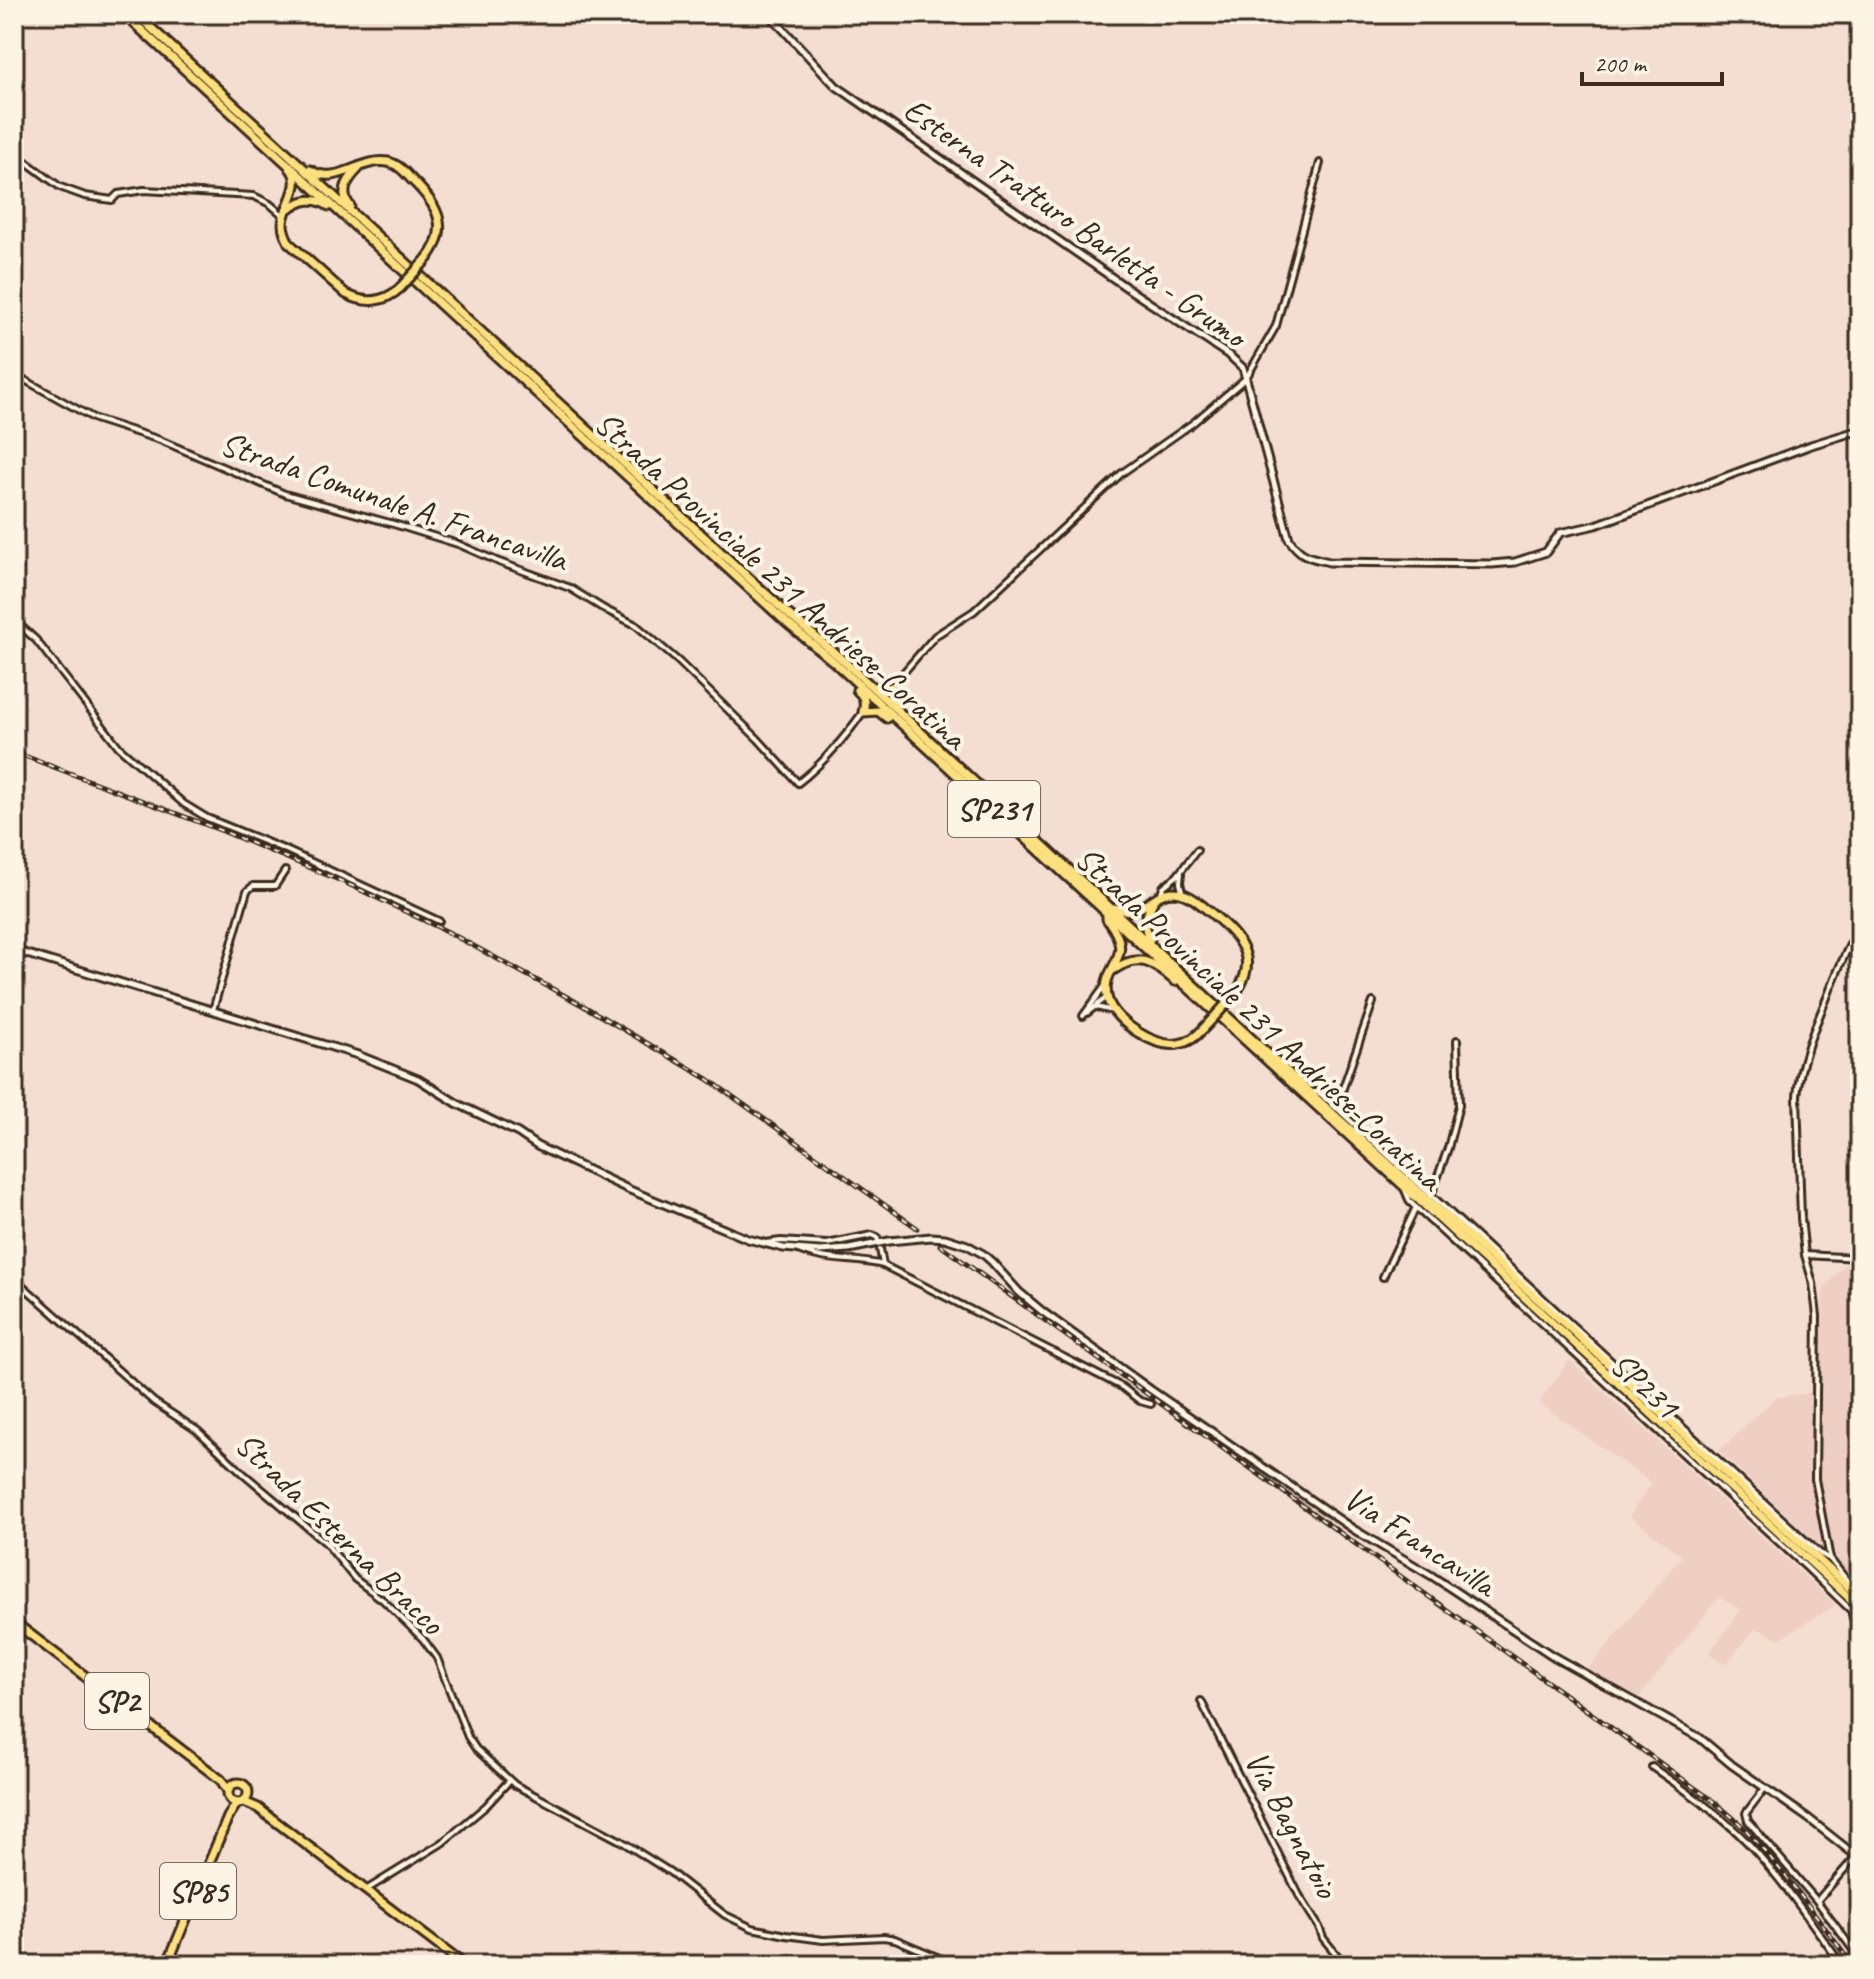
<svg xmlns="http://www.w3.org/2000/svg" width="1874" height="1979" font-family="Caveat,sans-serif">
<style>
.built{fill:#efcec4}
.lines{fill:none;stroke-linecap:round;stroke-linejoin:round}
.minor-casing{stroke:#3b2a1e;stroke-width:10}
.tertiary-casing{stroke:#3b2a1e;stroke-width:11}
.primary-casing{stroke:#3b2a1e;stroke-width:13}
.trunk-casing{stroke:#3b2a1e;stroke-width:13}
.minor{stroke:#fcf5e5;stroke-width:4}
.tertiary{stroke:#fcf5e5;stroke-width:5}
.primary{stroke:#fce080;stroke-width:7}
.trunk{stroke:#fce080;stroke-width:7}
.rail-casing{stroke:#3b2a1e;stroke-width:5}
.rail{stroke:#fcf5e5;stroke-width:2;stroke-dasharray:6;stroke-linecap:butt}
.trunk-bridge-casing{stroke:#3b2a1e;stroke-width:13;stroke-linecap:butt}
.trunk-bridge{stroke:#fce080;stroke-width:7}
.labels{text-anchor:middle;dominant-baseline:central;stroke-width:8;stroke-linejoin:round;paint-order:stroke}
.shield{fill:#fcf5e5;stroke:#75675a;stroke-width:2}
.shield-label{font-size:32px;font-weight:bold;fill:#3b2a1e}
.street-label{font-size:34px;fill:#3b2a1e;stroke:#fcf5e5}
</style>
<rect width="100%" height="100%" fill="#f4ded2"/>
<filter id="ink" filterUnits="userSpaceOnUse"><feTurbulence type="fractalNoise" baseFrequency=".0125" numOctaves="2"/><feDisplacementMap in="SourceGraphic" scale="16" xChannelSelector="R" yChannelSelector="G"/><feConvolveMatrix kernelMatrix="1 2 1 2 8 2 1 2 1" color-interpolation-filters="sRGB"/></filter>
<g filter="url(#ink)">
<!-- built -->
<g class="built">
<polygon points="1845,1264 1860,1266 1860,1577 1857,1581 1719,1451 1775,1398 1820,1391 1823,1290"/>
<polygon points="1569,1360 1836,1605 1779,1639 1756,1628 1725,1665 1709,1653 1741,1610 1719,1597 1636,1701 1586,1671 1682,1556 1629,1516 1652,1483 1539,1403"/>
</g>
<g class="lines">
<!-- minor casing -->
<g class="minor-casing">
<g id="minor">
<polyline points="14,153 60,187 85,196 112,200 118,194 144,190 254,196 270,204 284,216"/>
<path d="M14,374l81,45 65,21 125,54 112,31 61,19 41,18 71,26 34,21 32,16 42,36 80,78 40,44c27,-21 46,-44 65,-71"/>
<polyline points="14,620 36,640 119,747 184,804 207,818 288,851 439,921"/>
<polyline points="891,687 935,636 974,611 1122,473 1193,423 1246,378 1276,326 1320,163"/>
<polyline points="1181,873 1180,883 1182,891"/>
<polyline points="1161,893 1163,887 1177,876 1197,850"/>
<polyline points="1096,1007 1113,1011"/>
<polyline points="213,1010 247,891 253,886 275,886 285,871"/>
<polyline points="1087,1013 1107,997"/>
<polyline points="1083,1016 1105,986"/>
<polyline points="1310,1092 1318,1092 1327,1099 1805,1540 1821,1554 1830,1559"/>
<polyline points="1336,1108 1373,1002"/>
<polyline points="1405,1190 1410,1202 1807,1568 1860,1619"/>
<polyline points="1431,1196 1448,1148 1459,1105 1457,1040"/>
<polyline points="765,1243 781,1241 827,1244 872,1235 877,1237 878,1241"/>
<polyline points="880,1249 883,1265"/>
<path d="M798,1250c28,12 56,8 85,15l239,122 18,14 11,3"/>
<polyline points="1805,1255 1860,1258"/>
<polyline points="1383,1277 1416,1207"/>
<polyline points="14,1278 154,1402 198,1431 244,1474 326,1543 355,1579 383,1600 423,1639 437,1658 468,1737 476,1749 515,1785 621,1841 670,1872 725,1915 752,1928 786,1935 823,1940 884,1937 895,1939 956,1965"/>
<path d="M1853,1588l-23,-29 -15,-80 2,-163 -4,-33 -8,-28 -4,-37 -4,-122c3,-34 16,-65 29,-96 10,-26 20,-51 34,-74"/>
<polyline points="1854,1588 1860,1582"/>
<polyline points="1852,1614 1860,1643"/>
<polyline points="1201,1701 1299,1895 1319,1927 1323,1938 1345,1965"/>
<path d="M1652,1767c33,23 68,47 96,76 35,37 64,81 94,122"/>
<polyline points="1765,1788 1746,1813 1748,1821 1817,1901 1860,1959"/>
<polyline points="366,1890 442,1843 486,1806 509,1781"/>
<polyline points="1817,1901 1856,1856"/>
</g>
</g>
<!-- tertiary casing -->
<g class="tertiary-casing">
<g id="tertiary">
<path d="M769,14l67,72 297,206 97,64 13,12 46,171c12,18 20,18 40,23l163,2 23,-2 31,-10 14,-19 36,-8 215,-80 49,-15"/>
<polyline points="14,950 358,1055 418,1079 458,1104 518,1133 537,1146 630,1190 748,1239 783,1248 820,1251 849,1249 889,1241 931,1237 945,1238 967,1245 983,1254 992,1262 1019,1292 1043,1312 1151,1390 1353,1529 1432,1576 1553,1656 1700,1738 1732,1765 1808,1818 1860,1859"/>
</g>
</g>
<!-- primary casing -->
<g class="primary-casing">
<g id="primary">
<polyline points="14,1622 221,1780 228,1791"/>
<circle cx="238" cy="1793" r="10"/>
<polyline points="244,1802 258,1808 464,1965"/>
<polyline points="167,1965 228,1817 237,1803"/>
</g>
</g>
<!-- trunk casing -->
<g class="trunk-casing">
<g id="trunk">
<polyline points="124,14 788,624 833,661 1646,1409 1860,1608"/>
<polyline points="136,14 789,615 836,654 883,697 1309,1092 1575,1333 1860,1598"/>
<path d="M290,168c15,17 -7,38 -7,56 0,7 3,13 6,19l57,51c19,10 38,9 54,-6"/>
<path d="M310,170c26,17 51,-13 78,-8 10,2 17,10 24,18 26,25 40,49 13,81"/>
<path d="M350,206c-11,-13 -3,-26 8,-37"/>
<path d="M287,209c15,-9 27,-13 42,-3"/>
<polyline points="874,687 885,690 891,687 891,697 895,706"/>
<path d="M857,690c7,6 9,12 6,22l15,-1 9,7"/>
<path d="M1115,908c29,11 35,-15 57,-16 16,0 27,11 38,20 32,27 53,50 20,88"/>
<path d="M1107,915v4c33,42 -10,46 1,81 7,22 47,48 70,44 11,-1 19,-8 26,-16"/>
<path d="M1150,939c-8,-14 -4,-23 3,-37"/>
<path d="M1113,970c27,-18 39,-8 62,11"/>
</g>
</g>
<!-- minor -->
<use href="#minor" class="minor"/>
<!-- tertiary -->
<use href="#tertiary" class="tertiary"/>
<!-- primary -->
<use href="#primary" class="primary"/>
<!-- trunk -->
<use href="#trunk" class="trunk"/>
<!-- rail casing -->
<g class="rail-casing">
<g id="rail">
<polyline points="14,752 225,832 346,883 446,931 582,1005 708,1079 917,1228"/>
<path d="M940,1245l773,556c11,9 22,18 32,28 39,42 74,90 107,136"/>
</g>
</g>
<!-- rail -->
<use href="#rail" class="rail"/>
<!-- trunk-bridge casing -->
<g class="trunk-bridge-casing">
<g id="trunk-bridge">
<polyline points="400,288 425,261"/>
<polyline points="1204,1028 1230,1000"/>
</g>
</g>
<!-- trunk-bridge -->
<use href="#trunk-bridge" class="trunk-bridge"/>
</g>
</g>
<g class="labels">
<!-- shield labels -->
<g class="shield">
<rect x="948" y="781" width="92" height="56" rx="6"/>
<rect x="85" y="1673" width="64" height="56" rx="6"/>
<rect x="160" y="1863" width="76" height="56" rx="6"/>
</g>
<g class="shield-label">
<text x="994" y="809">SP231</text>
<text x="117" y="1701">SP2</text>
<text x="198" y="1891">SP85</text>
</g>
<!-- street labels -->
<g class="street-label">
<text transform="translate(1075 222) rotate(35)">Esterna Tratturo Barletta - Grumo</text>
<text transform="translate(394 501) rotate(19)">Strada Comunale A. Francavilla</text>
<text transform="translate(781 580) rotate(42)">Strada Provinciale 231 Andriese-Coratina</text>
<text transform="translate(1259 1018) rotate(43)">Strada Provinciale 231 Andriese-Coratina</text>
<text transform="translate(1645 1385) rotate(43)">SP231</text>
<text transform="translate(340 1533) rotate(44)">Strada Esterna Bracco</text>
<text transform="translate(1420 1541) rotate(33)">Via Francavilla</text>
<text transform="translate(1292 1824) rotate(62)">Via Bagnatoio</text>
</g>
</g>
<!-- margin -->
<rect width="1874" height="1979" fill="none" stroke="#fcf5e5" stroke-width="48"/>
<rect x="24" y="24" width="1826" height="1931" fill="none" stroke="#3b2a1e" stroke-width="3" filter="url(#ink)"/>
<!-- scale -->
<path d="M1582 72v12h140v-12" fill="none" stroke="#3b2a1e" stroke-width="4"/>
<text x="1594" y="72" font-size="24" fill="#3b2a1e" stroke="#fcf5e5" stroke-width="6" paint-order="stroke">200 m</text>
</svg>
